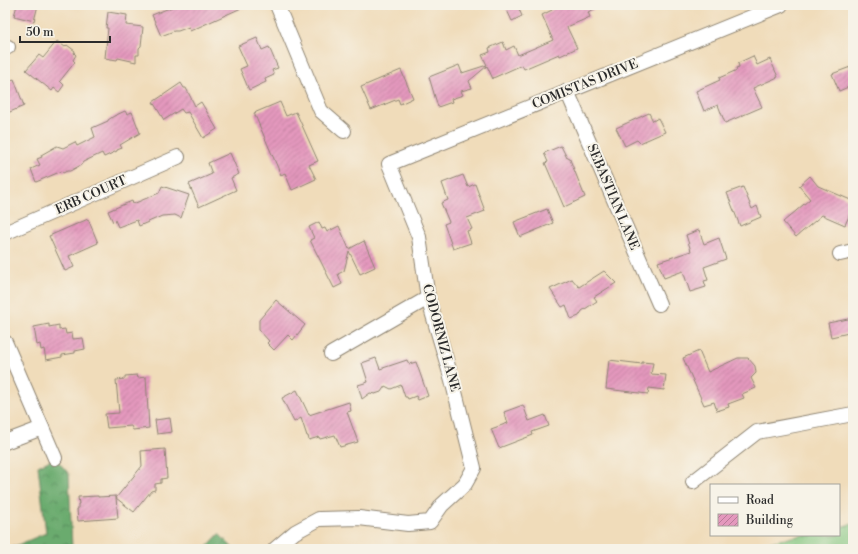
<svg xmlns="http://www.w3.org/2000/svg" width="858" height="554" font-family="'Libre Bodoni',serif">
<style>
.grass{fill:url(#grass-tufts);stroke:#577855}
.forest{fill:url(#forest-crowns);stroke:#4a6b4c}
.building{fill:url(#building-hatch)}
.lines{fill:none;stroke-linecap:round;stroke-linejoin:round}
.street-casing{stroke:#8e8472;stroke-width:16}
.street{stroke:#fff;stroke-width:14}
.labels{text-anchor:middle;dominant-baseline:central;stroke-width:4;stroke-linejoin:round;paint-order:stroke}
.street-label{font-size:13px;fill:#2b2b2b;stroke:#f7f3e8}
</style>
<defs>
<pattern id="grass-tufts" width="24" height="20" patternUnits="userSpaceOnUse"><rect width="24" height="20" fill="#83c67f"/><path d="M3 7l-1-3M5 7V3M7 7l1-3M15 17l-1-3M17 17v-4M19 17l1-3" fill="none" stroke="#6ba168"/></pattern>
<pattern id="forest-crowns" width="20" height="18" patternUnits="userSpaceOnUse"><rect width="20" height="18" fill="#6aab6e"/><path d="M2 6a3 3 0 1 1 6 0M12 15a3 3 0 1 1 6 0" fill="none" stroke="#578b5b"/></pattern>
<pattern id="building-hatch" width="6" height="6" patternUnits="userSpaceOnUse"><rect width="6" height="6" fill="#e498bd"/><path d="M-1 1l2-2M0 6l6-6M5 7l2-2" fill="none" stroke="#b97c9a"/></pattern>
</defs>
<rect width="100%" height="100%" fill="#f7f3e8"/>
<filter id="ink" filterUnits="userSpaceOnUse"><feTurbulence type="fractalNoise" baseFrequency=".025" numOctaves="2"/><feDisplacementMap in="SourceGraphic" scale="8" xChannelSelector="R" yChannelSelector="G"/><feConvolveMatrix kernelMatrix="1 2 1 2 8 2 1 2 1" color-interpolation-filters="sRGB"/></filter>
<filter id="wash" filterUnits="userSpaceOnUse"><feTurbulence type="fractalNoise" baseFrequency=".012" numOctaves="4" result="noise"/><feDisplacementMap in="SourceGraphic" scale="16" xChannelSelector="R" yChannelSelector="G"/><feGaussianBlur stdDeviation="0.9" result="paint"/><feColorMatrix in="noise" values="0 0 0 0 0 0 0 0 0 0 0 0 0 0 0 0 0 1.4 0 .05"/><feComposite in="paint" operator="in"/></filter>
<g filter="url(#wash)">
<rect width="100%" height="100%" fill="#f0dcba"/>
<!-- grass -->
<polygon class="grass" points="853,524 853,549 737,549 803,535 839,535 839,527"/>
<!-- forest -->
<g class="forest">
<polygon points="55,458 69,474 72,549 8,549 46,533 38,466"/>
<polygon points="219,534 234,549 205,549"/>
</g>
<g id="blocks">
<!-- building -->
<g class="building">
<polygon points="17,5 38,5 34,21 14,16"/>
<polygon points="177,5 248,5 190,31 189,27 178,31 174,31 161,36 152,15"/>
<polygon points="513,5 517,5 522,16 512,21 506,8"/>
<polygon points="554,5 603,5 588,12 590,17 567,27 577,48 560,56 559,54 524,69 522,65 493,78 493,79 487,66 469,81 472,88 461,91 463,95 451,99 452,102 438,107 429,77 459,65 462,73 487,65 482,55 490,52 489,48 503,42 506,50 514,46 518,55 553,40 542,15 552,10"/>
<polygon points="108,12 127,15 126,25 143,27 141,46 139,48 139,55 136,55 136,62 118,58 117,60 105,58 108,28 106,28"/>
<polygon points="257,38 262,50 269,47 278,68 272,70 274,75 265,79 266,82 249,90 240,69 247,66 238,46"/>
<polygon points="57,41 65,47 67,45 75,51 74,53 76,55 73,60 75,62 60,81 64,85 59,92 54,88 52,91 26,70 39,55 43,58"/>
<polygon points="753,56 757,65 770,59 778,77 753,88 762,107 725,123 718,105 704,111 696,91 720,80 719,78 737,70 736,68 739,67 738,63"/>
<polygon points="853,66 853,85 839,91 832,74"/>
<polygon points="401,70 413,98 400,104 398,99 371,110 361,87"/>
<polygon points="14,79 24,106 5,114 5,83"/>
<polygon points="181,83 184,88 186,88 195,106 201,102 217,129 203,138 188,112 184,113 181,109 164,120 153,102"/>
<polygon points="280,102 286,116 296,112 318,161 309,165 316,179 292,190 285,173 281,175 254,113"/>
<polygon points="125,111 127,114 132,112 140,133 120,145 122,148 117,150 117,151 104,157 102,153 83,162 81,165 70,171 67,171 63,173 62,171 36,182 31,169 40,165 37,159 42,157 41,155 57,146 63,148 75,142 77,146 95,137 92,128 108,121 108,120 114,116"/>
<polygon points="649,113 653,121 658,118 665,132 640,143 637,140 625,146 616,128"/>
<polygon points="561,146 567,158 569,157 585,197 564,207 545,163 548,162 544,153"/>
<polygon points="230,153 239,174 231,178 236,190 199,207 189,184 212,174 208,163"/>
<polygon points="463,175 468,187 475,184 485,211 467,218 472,229 467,231 471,243 453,249 444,224 449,222 441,203 448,200 442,183"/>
<polygon points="810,176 818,186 853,201 853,207 845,225 822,215 796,237 783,222 810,199 799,186"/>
<polygon points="162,186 189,195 181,218 175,215 162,216 139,226 137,220 118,227 115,220 113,222 108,211 132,201 133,204 159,193"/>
<polygon points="743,187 752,209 757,206 761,217 740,226 727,193"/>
<polygon points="547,209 553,223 520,237 514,222"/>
<polygon points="88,219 98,243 69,256 74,267 65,271 49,236"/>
<polygon points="319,222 322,229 325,228 327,232 339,226 349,249 364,241 375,267 360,274 349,251 344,271 338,274 342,284 334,288 310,240 314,238 309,227"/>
<polygon points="699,230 704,244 719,238 726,259 704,267 708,280 704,281 706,287 690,292 683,271 664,278 658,262 691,251 686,235"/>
<polygon points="604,271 616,283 594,297 597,301 582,311 579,316 571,319 566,305 562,307 550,289 572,279 579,287"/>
<polygon points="276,300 305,325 293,340 288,335 274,350 267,343 269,341 259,330 259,320"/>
<polygon points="853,318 853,332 831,337 828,323"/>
<polygon points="49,324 49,327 59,325 59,330 65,329 66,334 72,333 73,339 83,338 85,349 75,351 75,353 62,355 62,357 46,360 44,349 41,350 40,344 37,345 34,327"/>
<polygon points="699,351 708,372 738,358 748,358 755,366 756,373 751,378 756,388 742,394 744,398 728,404 729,407 717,411 714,402 704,405 683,358"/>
<polygon points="376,358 380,369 407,360 409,364 416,362 428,396 418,400 416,396 408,399 407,397 405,397 401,385 391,389 385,386 381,392 375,394 370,393 362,399 358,385 368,382 362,363"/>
<polygon points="609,360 642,364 642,362 653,363 651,374 666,375 664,390 649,388 648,394 606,389"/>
<polygon points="137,375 138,378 146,377 149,428 133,430 131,426 107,428 105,414 119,413 116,380 125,379 125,376"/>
<polygon points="297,390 309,415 349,402 351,411 347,412 358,442 340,447 335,435 320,439 319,437 309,440 308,436 307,436 301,418 294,422 282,398"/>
<polygon points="523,405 529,421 545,415 549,426 532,432 533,435 499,448 491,429 508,423 504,412"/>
<polygon points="170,418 172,432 157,434 155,420"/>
<polygon points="165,449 167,478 161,479 161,483 155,484 155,490 151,491 134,512 116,498 118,518 78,521 77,509 78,509 78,504 79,504 78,497 98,496 98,497 116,496 116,498 142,466 141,451"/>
</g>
</g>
</g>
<g filter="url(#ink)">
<use href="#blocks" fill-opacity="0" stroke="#8e8472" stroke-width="1"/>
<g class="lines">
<!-- street casing -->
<g class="street-casing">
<g id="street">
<polyline points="277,5 321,111 344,131"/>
<polyline points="5,48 8,47"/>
<polyline points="567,91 659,304"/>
<polyline points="5,233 178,157"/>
<polyline points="840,254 853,251"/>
<polyline points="5,342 55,458"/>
<polyline points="331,354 428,298"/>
<polyline points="5,442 42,428"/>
<polyline points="693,482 757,432 853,414"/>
<polyline points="275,549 295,532 319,519 359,518 408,524 430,522 442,505 465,484 474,468 452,380 428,298 419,237 389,164 781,5"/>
</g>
</g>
<!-- street -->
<use href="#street" class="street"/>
</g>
</g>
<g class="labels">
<!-- street labels -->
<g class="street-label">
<text transform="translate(585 84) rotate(-22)">COMISTAS DRIVE</text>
<text transform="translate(91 195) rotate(-24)">ERB COURT</text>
<text transform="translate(613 197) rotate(67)">SEBASTIAN LANE</text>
<text transform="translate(441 338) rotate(75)">CODORNIZ LANE</text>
</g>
</g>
<!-- margin -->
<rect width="858" height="554" fill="none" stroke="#f7f3e8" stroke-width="20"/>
<!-- legend -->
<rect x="710" y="484" width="130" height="52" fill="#f7f3e8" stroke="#a5a39c"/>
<rect x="718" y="497" width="20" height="6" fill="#ffffff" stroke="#a5a39c"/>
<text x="746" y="504" font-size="12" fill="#2b2b2b">Road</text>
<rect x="718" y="514" width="20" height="12" fill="url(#building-hatch)" stroke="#a5a39c"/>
<text x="746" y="524" font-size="12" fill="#2b2b2b">Building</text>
<!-- scale -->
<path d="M20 36v6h90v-6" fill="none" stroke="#2b2b2b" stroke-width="2"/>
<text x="26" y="36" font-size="12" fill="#2b2b2b" stroke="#f7f3e8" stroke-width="3" paint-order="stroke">50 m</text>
</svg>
